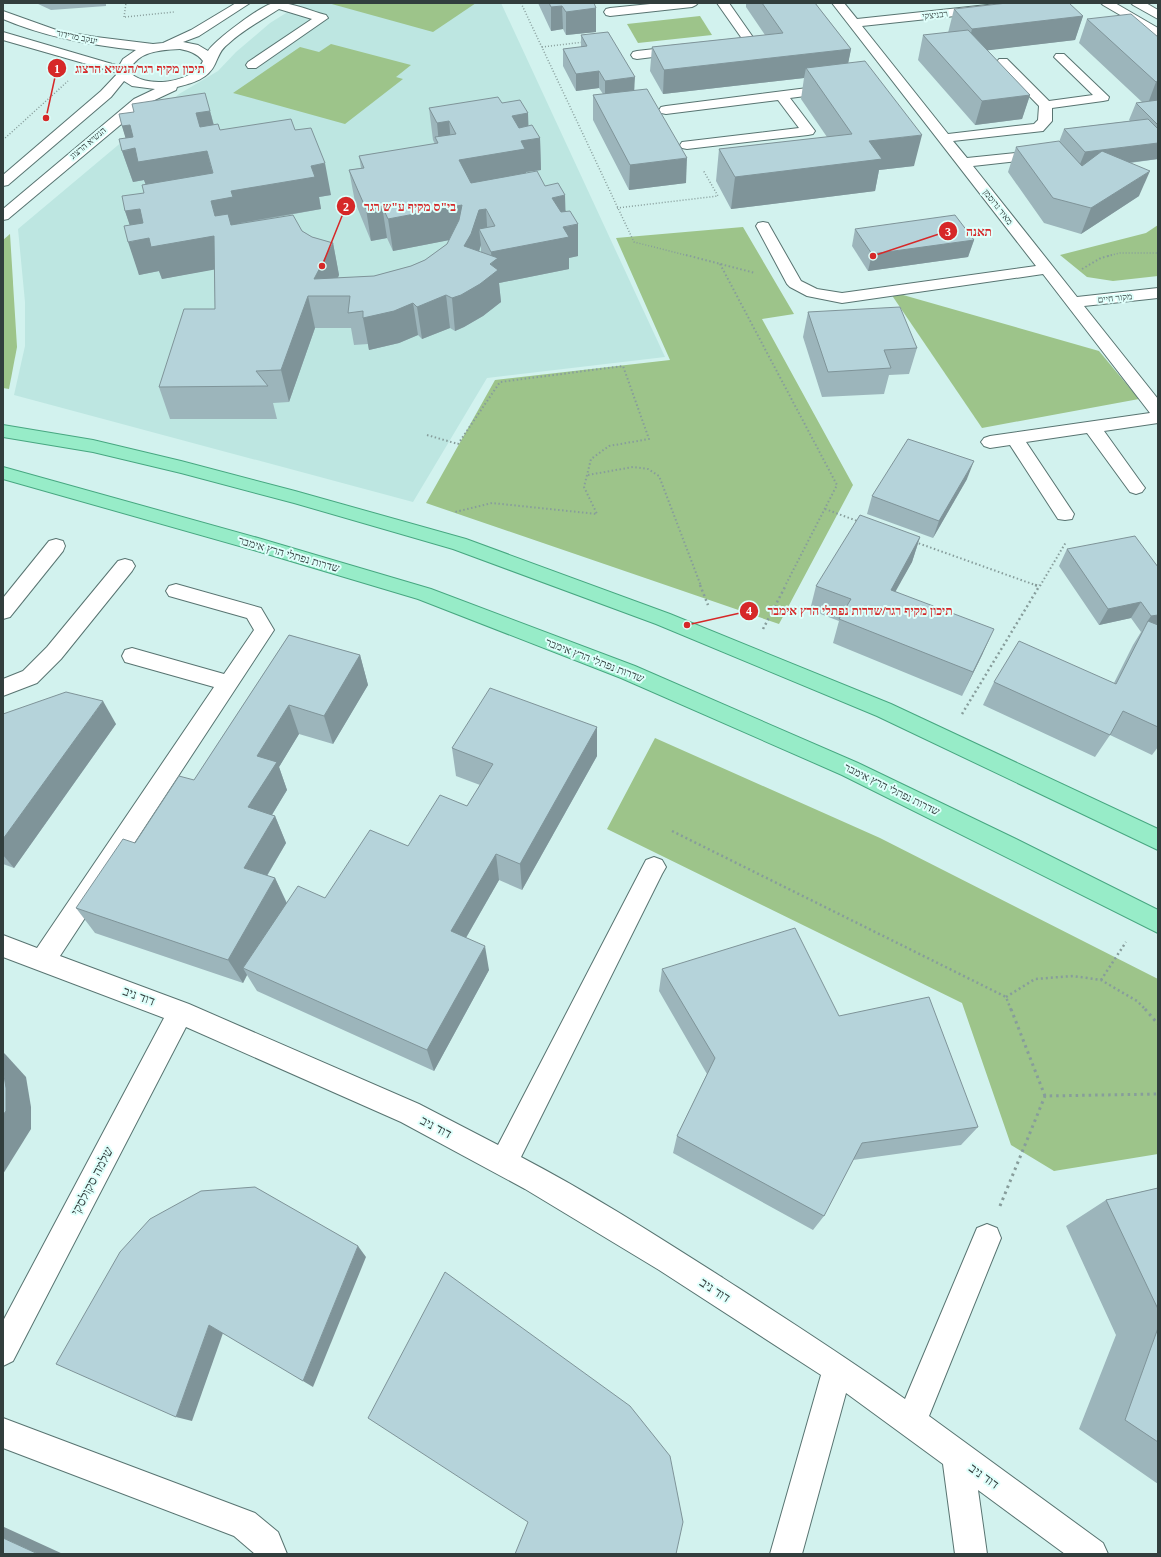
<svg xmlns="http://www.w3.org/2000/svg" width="1161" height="1557" font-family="'Times New Roman','Noto Sans Hebrew',serif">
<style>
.built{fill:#bde6e1}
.green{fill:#9dc48a}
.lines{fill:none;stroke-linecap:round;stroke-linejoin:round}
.minor-casing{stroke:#587471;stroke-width:2}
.major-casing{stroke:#47a780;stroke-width:2}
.path-far3{stroke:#879d9b;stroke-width:1.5;stroke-dasharray:1 2;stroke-linecap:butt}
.path-far2{stroke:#879d9b;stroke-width:2;stroke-dasharray:1.5 2.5;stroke-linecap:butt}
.path-far1{stroke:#879d9b;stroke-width:2.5;stroke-dasharray:2 3;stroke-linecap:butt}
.path{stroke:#879d9b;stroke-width:3;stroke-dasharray:2.5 4;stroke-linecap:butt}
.minor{fill:#fff;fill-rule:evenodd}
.major{fill:#97ecc8;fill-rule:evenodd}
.wall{fill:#9cb5bb;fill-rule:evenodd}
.shaded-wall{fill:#7f9499}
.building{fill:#b5d3da;stroke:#7f9499}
.labels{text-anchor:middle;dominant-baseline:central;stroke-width:4;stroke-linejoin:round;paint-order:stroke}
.far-street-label{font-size:9px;fill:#323e3d;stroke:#dffffb}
.street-label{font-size:11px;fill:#323e3d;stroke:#dffffb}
.near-street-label{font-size:13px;fill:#323e3d;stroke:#dffffb}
.leader{fill:none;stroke:#d62828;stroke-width:1.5}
.callout-dot{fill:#d62828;stroke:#dffffb;stroke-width:1.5}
.mark-label{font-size:12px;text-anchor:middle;font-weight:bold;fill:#fff}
.callout-label{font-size:12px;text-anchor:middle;font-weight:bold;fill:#d62828;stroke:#dffffb;stroke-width:4;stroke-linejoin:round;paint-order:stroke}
</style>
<rect width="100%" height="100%" fill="#d2f2ee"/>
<!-- built -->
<polygon class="built" points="302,3 501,3 665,357 487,378 413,502 14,395 25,346 25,302 18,229 179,94 218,71 236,52 270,23"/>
<!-- green -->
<g class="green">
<polygon points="328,3 476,3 433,32"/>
<polygon points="700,16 712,35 638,43 627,24"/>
<polygon points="331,44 411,65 396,77 403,79 345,124 233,93 300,47 319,52"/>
<polygon points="1158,225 1158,276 1113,281 1087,277 1060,255 1146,233"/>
<polygon points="743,227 794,314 762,319 853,485 779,624 426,503 495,380 670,360 616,238"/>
<polygon points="10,234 17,347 9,389 3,388 3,240"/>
<polygon points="889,291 1099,351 1139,399 982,428"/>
<polygon points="655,738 880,838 1158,979 1158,1154 1054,1171 1011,1145 962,1003 607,829"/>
</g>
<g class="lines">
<!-- minor casing -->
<g class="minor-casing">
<g id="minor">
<path d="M236,3h14l-51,33 -16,6 15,3 10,6c7,-11 55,-47 66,-48 15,-2 36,8 52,12l2,3 -72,50h-8l-2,-3 2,-3 64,-43 -33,-10c-17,11 -36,21 -51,35 -8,6 -9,12 -13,20 -7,15 -22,19 -38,23l-1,3 -32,15 -136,114 -5,1v-11l131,-110 21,-10 -23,-3 -8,-5 -13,16 -103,88 -5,1v-11l98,-84 17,-18 -115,-33v-8l116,34 4,-7 13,-9c-46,-5 -91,-13 -133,-31v-8l56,20 37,6 57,7 10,-1 28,-13zM180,49c9,2 17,4 23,12 -9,22 -60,29 -74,10 9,-20 31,-21 51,-22z"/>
<polygon points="660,3 698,3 696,5 692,7 610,16 606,15 604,12 606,9 610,8"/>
<polygon points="717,3 729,3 757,43 755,46 729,49 725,48 723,45 725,42 743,40"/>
<polygon points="832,3 844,3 857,19 1006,3 1045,3 1043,5 1039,7 862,26 948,134 1034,124 1038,120 1039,106 999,65 997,62 999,59 1007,59 1049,101 1093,95 1054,57 1056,54 1064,54 1109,97 1108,100 1103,101 1052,108 1052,121 1043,131 953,141 967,158 1036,151 1041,152 1043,155 1041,158 1036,159 973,166 1077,297 1158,288 1158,298 1084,306 1158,399 1158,423 1104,431 1142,484 1145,488 1142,492 1136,494 1130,492 1087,433 1026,442 1074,514 1072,519 1065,520 1058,519 1010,445 990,448 984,446 981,442 984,438 990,436 1150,413 1043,274 842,303 807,296 790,287 787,284 756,226 758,223 763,222 768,223 801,281 817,289 842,293 1036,266"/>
<polygon points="1101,3 1115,3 1158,28 1158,37 1103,5"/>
<polygon points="1131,3 1146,3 1158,10 1158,19 1133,5"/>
<polygon points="681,46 685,47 687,50 685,53 637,59 633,58 631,55 633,52 637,51"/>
<polygon points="831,85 836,86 837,89 836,92 790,98 815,131 813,134 808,135 687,149 682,148 680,145 682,142 799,128 778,100 666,114 661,113 659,110 661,107 666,106"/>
<polygon points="56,539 63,541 65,546 63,551 10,617 3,619 3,598 49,541"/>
<polygon points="125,559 132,561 135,566 132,571 61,659 37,683 3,696 3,679 23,671 47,647 118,561"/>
<path d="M176,584l85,24 13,22 -214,326 129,48 230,100 79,41 148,-285 8,-3 8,3 4,7 -4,7 -141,283c69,36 136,79 202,121 62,40 123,79 182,121l72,-171 10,-4 10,4 4,10 -72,178 174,127 5,11h-43l-87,-64 9,64h-32l-12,-90 -97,-71 -44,161h-32l51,-179 -162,-105 -134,-81 -124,-67 -215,-95 -173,334 -10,5v-45l161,-303 -161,-61v-22l34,13 177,-261 -89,-25 -3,-6 3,-6 7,-2 92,26 30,-44 -7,-12 -78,-22 -3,-5 3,-5z"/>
<polygon points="3,1418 255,1513 278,1532 287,1554 255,1554 234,1536 3,1448"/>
</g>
</g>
<!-- major casing -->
<g class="major-casing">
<g id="major">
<polygon points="3,425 93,440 181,461 295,491 466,539 670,614 891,704 1158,829 1158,850 877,716 656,624 453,549 294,503 181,473 93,452 3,437"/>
<polygon points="3,467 258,538 431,589 635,666 858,763 1016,839 1158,910 1158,933 842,775 621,678 418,599 257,551 3,479"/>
</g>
</g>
<!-- path-far3 -->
<g class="path-far3">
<polyline points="521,3 634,242 689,256"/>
<polyline points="124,17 126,3"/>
<polyline points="125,17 174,12"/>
<polyline points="542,47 584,42"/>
<polyline points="3,140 68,81"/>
<polyline points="617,208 718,196 703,170"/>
<polyline points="1108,256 1120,253 1158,253"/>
</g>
<!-- path-far2 -->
<g class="path-far2">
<polyline points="686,255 755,273"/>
<polyline points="720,264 837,485 785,586"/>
<polyline points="1082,269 1101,258 1112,255"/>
<polyline points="427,435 458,444 500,382 623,366 649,439 609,446 591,459 584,487 597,514 492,503 455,512"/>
<polyline points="588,475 633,467 648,469 659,476 701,586"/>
<polyline points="825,509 860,522"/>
<polyline points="915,542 1038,586"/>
<polyline points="1040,586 1066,542"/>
</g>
<!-- path-far1 -->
<g class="path-far1">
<polyline points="700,585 708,605"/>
<polyline points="1035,585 1039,586"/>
<polyline points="763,629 786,585"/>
<polyline points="962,714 1040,585"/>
<polyline points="672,831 1006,997 1011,1010"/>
<polyline points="1101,980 1126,942"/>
<polyline points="1006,997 1035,979 1073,976 1101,980 1137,1001 1146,1010"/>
</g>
<!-- path -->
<g class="path">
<polyline points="1011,1009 1045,1096"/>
<polyline points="1145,1009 1158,1024"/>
<polyline points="1000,1206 1045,1096 1158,1094"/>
</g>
<!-- minor -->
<use href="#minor" class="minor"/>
<!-- major -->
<use href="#major" class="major"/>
</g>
<!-- wall -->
<g class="wall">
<polygon points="36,3 106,3 106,6 51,10"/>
<polygon points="538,3 594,3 596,32 566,35 563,29 551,31"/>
<polygon points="746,3 815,3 851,49 848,63 914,166 879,170 875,191 731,209 716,181 719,149 827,137 801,99 804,78 663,94 650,71 652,47 765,35 746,7"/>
<polygon points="954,9 1083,16 1075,40 987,50 1030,95 1022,119 975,125 918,60 923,35 948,33"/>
<polygon points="1087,19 1158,37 1158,159 1130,163 1139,196 1081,234 1044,223 1008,172 1016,147 1059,142 1064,129 1130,121 1129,120 1136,103 1142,102 1079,43"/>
<polygon points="581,35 634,90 686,183 629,190 593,120 593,95 603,94 599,88 576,91 563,66 563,49 581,47"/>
<path d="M502,103l26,10v13l12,12 1,32 -15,2v1l19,13 21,25 12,13v32l-9,2v11l-70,14 2,19 -18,14 -19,11 -9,4 -5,-3 -28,11 -4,-4 -19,8 -30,7 -1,-6 -14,1 -3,-17h-36l-26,74 -16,1 4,16h-107l-11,-32 56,-78 -1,-40 -52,10 -3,-8 -20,4 -9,-50 -5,-14 19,-18 2,-9 -2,-4 -11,2 -11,-31 4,-13 -4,-12 12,-14 76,-1 4,14 6,5h75l36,65 -12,2 2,12 -81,15 62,7 10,6 21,6 6,32 -1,3 36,-2 37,-10 14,-6 22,-16 2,-4 -56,11 -6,-13 -16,3 -16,-39 -6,-32 12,-2 -2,-12 76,-12 -2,-4 -4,-32zM481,245v7h-2z"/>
<polygon points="855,229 974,240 968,257 868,271 852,246"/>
<polygon points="808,312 917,348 909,374 889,375 884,394 822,397 803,337"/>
<polygon points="967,479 933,538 867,514 872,496"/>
<polygon points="920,537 912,562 895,591 983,653 962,696 833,643 839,621 810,610 816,586"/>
<polygon points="1067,549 1158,567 1158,747 1152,755 1110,735 1095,757 983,705 994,682 1114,683 1133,645 1141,632 1131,618 1099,625 1059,566"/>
<polygon points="289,635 360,655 368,685 333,744 299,734 279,767 287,790 272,815 275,816 286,843 267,876 275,878 287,903 325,898 408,846 467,806 480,785 456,776 452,748 597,727 597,756 522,890 499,880 466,938 489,970 434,1071 257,991 247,975 243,983 95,933 76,908 135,843 194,780"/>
<polygon points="3,714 116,724 14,868 3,864"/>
<polygon points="662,969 839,1016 978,1127 961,1145 853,1160 824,1216 813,1230 673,1153 677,1136 707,1074 659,991"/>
<polygon points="1158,1188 1158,1484 1079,1429 1116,1335 1066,1226 1106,1200"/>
</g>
<!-- shaded-wall -->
<g class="shaded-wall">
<polygon points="562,6 563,29 551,31 551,7"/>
<polygon points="596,8 596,32 566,35 566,12"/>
<polygon points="1083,16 1075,40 966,53 972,29"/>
<polygon points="851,49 846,74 806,68 804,78 663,94 664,70"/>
<polygon points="599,71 599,88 576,91 576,74"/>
<polygon points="635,77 634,94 605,98 605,81"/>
<polygon points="1158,81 1158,105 1147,106 1156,82"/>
<polygon points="1030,95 1022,119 975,125 982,101"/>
<polygon points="210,111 218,142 204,145 196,113"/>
<polygon points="528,113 529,140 540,138 541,170 526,172 526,181 462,192 459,160 512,116"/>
<polygon points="449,121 452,153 440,155 437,123"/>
<polygon points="130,125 207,151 215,183 149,194 144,180 133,182 122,151 129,150 122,126"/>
<polygon points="922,135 914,166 879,170 875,191 731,209 735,177 869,141"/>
<polygon points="1158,143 1158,159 1078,169 1085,152"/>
<polygon points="687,158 686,183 629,190 630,165"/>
<polygon points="325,163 331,195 319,197 321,209 240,223 241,229 223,248 211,201 231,191 311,166"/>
<polygon points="1150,171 1139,196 1081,234 1091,208"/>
<polygon points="565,195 566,227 578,224 578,256 569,258 569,269 499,283 501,302 483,316 464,327 455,331 452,298 492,263 491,252 552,198"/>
<polygon points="462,205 465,237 393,251 388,219"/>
<polygon points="382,206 387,238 371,241 366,209"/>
<polygon points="140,209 214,236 223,268 162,279 159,271 139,275 128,242 135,241 125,211"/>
<polygon points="486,209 488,241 479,229 481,245 474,266 464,246 479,210"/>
<polygon points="974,240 968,257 868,271 872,254"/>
<polygon points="333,243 339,275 328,296 314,279"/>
<polygon points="446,295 450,328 422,339 417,307"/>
<polygon points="308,296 315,328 289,402 281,370"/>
<polygon points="413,303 418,335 399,343 369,350 363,318"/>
<polygon points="974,461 967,479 933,538 939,521"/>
<polygon points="920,537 912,562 883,614 891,590"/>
<polygon points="1141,602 1131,618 1099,625 1108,609"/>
<polygon points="1158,615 1158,629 1147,622 1151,616"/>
<polygon points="994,629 983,653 962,696 973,672"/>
<polygon points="360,655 368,685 333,744 324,716"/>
<polygon points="103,701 116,724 14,868 3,855 3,839"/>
<polygon points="289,705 299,734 279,767 287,790 260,834 248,807 257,756"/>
<polygon points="597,727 597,756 522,890 520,864"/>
<polygon points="275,816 286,843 256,894 244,868"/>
<polygon points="496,854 499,880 456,955 451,931"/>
<polygon points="275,878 287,904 243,968 247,975 243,983 228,960"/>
<polygon points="485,946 489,970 434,1071 427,1050"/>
<polygon points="3,1052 6,1055 26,1077 31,1107 31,1129 3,1174"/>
<polygon points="358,1246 366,1257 313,1387 303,1381"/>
<polygon points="209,1325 223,1333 192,1421 176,1417"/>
<polygon points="3,1527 4,1527 63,1554 38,1554 3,1538"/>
</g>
<!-- building -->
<g class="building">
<polygon points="549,3 594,3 596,8 566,12 562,6 551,7"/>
<polygon points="762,3 815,3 851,49 664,70 652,47 783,33"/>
<polygon points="1007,3 1069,3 1083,16 972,29 954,9"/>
<polygon points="1131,14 1158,37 1158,81 1156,82 1087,19"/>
<polygon points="968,30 1030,95 982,101 923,35"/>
<polygon points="608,32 635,77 605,81 599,71 576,74 563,49 587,46 581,35"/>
<polygon points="865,61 922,135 869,141 882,159 735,177 719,149 852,134 806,68"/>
<polygon points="647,89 687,158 630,165 593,95"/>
<polygon points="205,93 210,111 196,113 200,127 218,124 220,130 291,119 295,130 311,128 325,163 311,166 315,177 231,191 233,197 211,201 215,216 228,214 231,225 293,215 302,231 312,237 333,243 314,279 374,276 411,266 425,260 447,244 459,220 462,205 388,219 382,206 366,209 349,170 364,168 359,156 438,143 435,137 456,134 449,121 437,123 429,108 498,97 502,103 520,100 528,113 512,116 519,128 532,125 540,138 521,141 525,149 459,160 471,183 537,171 545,186 558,183 565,195 552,198 561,212 570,211 578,224 563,227 569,237 491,252 479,229 495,226 486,209 479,210 471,234 464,246 498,258 490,264 498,270 480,284 461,295 452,298 446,295 417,307 413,303 394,311 363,318 363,311 348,313 350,296 308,296 281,370 256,371 268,386 159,387 184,309 215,309 214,236 151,247 149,238 128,242 124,226 143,223 140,209 125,211 122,196 144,193 142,185 213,173 207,151 138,162 135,148 122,151 119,139 133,137 130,125 122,126 119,114 134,112 132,104"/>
<polygon points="1158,100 1158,125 1136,103"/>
<polygon points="1148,119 1158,129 1158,143 1085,152 1064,129"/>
<polygon points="1059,141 1082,166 1102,151 1150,171 1091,208 1053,198 1016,147"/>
<polygon points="955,215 974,240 872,254 855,229"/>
<polygon points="900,307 917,348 884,350 891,368 828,372 808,312"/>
<polygon points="908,439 974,461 939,521 872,496"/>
<polygon points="860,515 920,537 891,590 994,629 973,672 839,619 851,599 816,586"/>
<polygon points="1135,536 1158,567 1158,615 1151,616 1141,602 1108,609 1067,549"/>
<polygon points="1148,621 1158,625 1158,727 1123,711 1110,735 994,682 1019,641 1116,684"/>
<polygon points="289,635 360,655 324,716 289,705 257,756 277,762 248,807 275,816 244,868 275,878 228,960 76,908 123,839 135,843 179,776 194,780"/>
<polygon points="490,688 597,727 520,864 496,854 451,931 485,946 427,1050 243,968 298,886 325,898 370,830 408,846 440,795 467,806 493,764 452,748"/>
<polygon points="66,692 103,701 3,839 3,714"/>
<polygon points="795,928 839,1016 929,997 978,1127 862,1143 824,1216 677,1136 715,1058 662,969"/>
<polygon points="3,1069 6,1088 6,1111 3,1115"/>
<polygon points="255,1187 358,1246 303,1381 209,1325 176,1417 56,1364 120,1252 150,1219 201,1191"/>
<polygon points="1158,1188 1158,1309 1106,1200"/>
<polygon points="445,1272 630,1406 670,1456 683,1522 676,1554 515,1554 528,1522 368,1418"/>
<polygon points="1158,1328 1158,1442 1125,1420"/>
<polygon points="3,1538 38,1554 3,1554"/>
</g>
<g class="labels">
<!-- far-street labels -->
<g class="far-street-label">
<text transform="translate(935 15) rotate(-6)">רבניצקי</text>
<text transform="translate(77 37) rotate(12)">יעקב מרידור</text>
<text transform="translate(88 143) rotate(-40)">הנשיא הרצוג</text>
<text transform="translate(998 207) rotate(52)">מאיר גרוסמן</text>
<text transform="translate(1115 298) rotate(-6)">מקור חיים</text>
</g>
<!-- street labels -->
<g class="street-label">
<text transform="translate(289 554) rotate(16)">שדרות נפתלי הרץ אימבר</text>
<text transform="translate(595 660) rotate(21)">שדרות נפתלי הרץ אימבר</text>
<text transform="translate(892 789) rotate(26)">שדרות נפתלי הרץ אימבר</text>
</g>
<!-- near-street labels -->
<g class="near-street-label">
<text transform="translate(139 996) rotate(20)">דוד ניב</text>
<text transform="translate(436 1127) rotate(28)">דוד ניב</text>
<text transform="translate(92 1181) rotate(-62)">שלמה סקולסקי</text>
<text transform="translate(715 1290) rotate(33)">דוד ניב</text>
<text transform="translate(984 1476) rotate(36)">דוד ניב</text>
</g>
</g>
<!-- callouts -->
<path class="leader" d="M46 118L57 68M322 266L346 206M873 256L948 231M687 625L749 611"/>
<g class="callout-dot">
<circle cx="46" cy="118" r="4"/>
<circle cx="322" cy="266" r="4"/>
<circle cx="873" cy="256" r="4"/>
<circle cx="687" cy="625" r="4"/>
<circle cx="57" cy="68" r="10"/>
<circle cx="346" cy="206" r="10"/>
<circle cx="948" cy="231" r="10"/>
<circle cx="749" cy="611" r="10"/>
</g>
<g class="mark-label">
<text x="57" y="73">1</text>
<text x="346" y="211">2</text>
<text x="948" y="236">3</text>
<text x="749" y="615">4</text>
</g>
<g class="callout-label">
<text x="140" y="73">תיכון מקיף רגר/הנשיא הרצוג</text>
<text x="410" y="211">בי"ס מקיף ע"ש רגר</text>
<text x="979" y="236">תאנה</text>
<text x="860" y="615">תיכון מקיף רגר/שדרות נפתלי הרץ אימבר</text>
</g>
<!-- border -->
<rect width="1161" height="1557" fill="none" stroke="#323e3d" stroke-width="8"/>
</svg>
